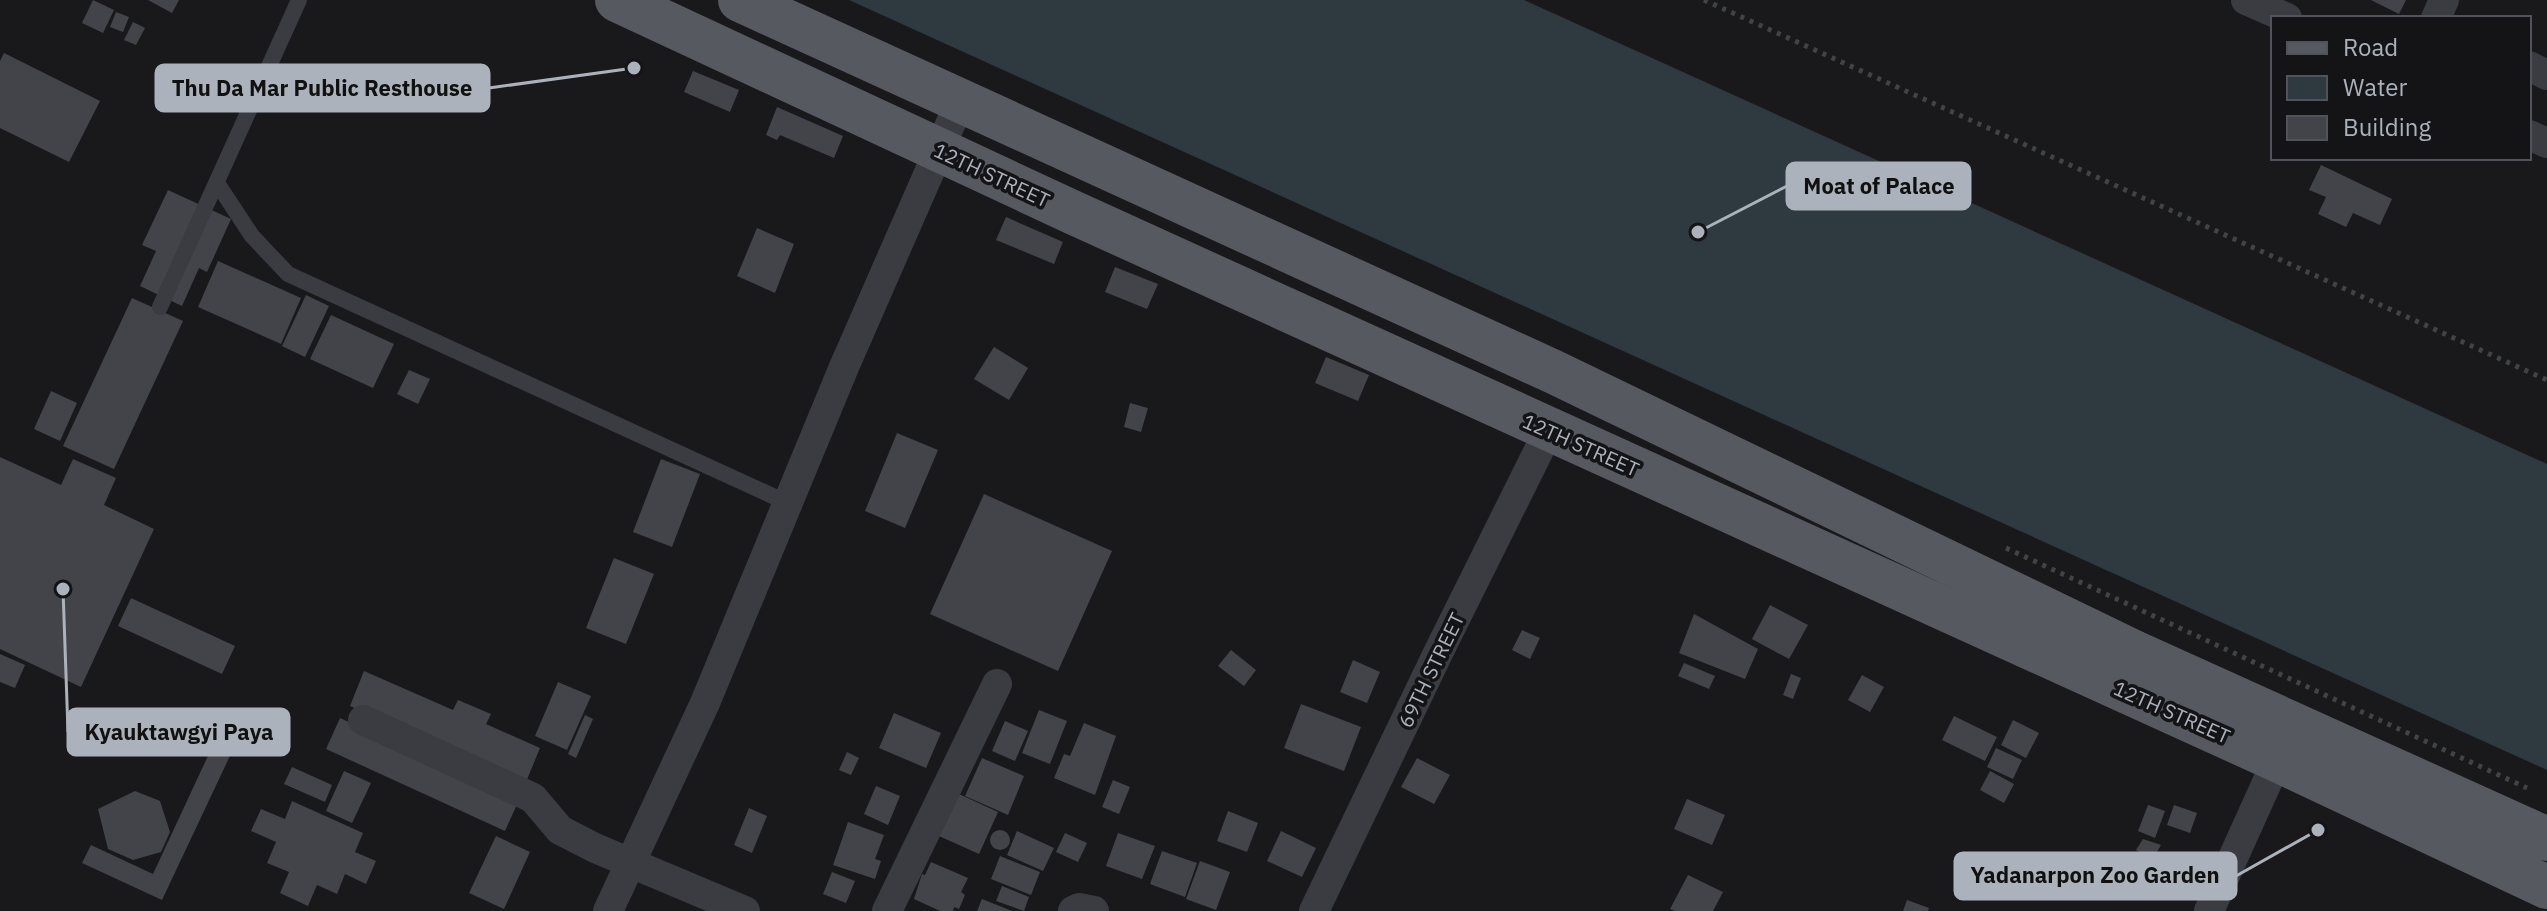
<svg xmlns="http://www.w3.org/2000/svg" width="2547" height="911" font-family="'IBM Plex Sans',sans-serif">
<style>
.water{fill:#2e3a40}
.building{fill:#434449}
.lines{fill:none;stroke-linecap:round;stroke-linejoin:round}
.path{stroke:#404348;stroke-width:5;stroke-dasharray:4 6;stroke-linecap:butt}
.lane{stroke:#3a3c41;stroke-width:16}
.street{stroke:#3a3c41;stroke-width:30}
.primary{stroke:#565960;stroke-width:44}
.labels{text-anchor:middle;dominant-baseline:central;stroke-width:7;stroke-linejoin:round;paint-order:stroke}
.street-label{font-size:20px;fill:#abb2bb;stroke:#141417}
.leader{fill:none;stroke:#abb2bb;stroke-width:3}
.callout-dot{fill:#abb2bb;stroke:#141417;stroke-width:3}
.callout{fill:#abb2bb;stroke:#abb2bb;stroke-width:3}
.callout-label{font-size:22px;text-anchor:middle;font-weight:bold;fill:#111}
</style>
<rect width="100%" height="100%" fill="#19191c"/>
<!-- water -->
<polygon class="water" points="849,0 1524,0 2547,464 2547,770"/>
<!-- building -->
<g class="building">
<polygon points="93,0 114,10 103,33 82,23"/>
<polygon points="148,0 179,0 172,13"/>
<polygon points="2371,0 2406,0 2399,14"/>
<polygon points="116,12 129,17 123,32 110,27"/>
<polygon points="133,22 145,28 136,45 124,40"/>
<polygon points="4,53 100,101 69,162 0,128 0,61"/>
<polygon points="693,71 739,90 730,112 684,92"/>
<polygon points="777,107 843,136 834,158 780,135 777,140 766,135"/>
<polygon points="2321,165 2392,199 2380,225 2353,213 2346,227 2318,214 2326,197 2309,190"/>
<polygon points="168,190 231,219 207,272 199,268 182,306 140,286 156,251 142,245"/>
<polygon points="1006,217 1063,242 1054,264 996,240"/>
<polygon points="757,228 794,244 775,293 737,276"/>
<polygon points="218,261 301,298 281,344 198,307"/>
<polygon points="1115,267 1158,284 1147,309 1105,292"/>
<polygon points="306,295 329,306 305,357 282,346"/>
<polygon points="132,298 183,321 114,469 63,446"/>
<polygon points="331,315 394,344 373,388 310,359"/>
<polygon points="994,347 1028,368 1009,400 974,379"/>
<polygon points="1326,357 1369,375 1358,401 1315,383"/>
<polygon points="409,370 430,379 418,404 397,394"/>
<polygon points="51,391 77,403 60,441 34,429"/>
<polygon points="1130,403 1148,408 1141,432 1124,427"/>
<polygon points="897,433 938,450 905,528 865,511"/>
<polygon points="0,457 61,485 73,459 116,478 104,505 154,529 81,687 0,649"/>
<polygon points="661,459 700,474 672,547 633,532"/>
<polygon points="984,494 1112,551 1058,671 930,614"/>
<polygon points="614,558 654,574 626,644 586,628"/>
<polygon points="131,598 235,646 222,674 118,626"/>
<polygon points="1770,605 1808,625 1789,659 1752,639"/>
<polygon points="1694,614 1758,649 1745,679 1679,653"/>
<polygon points="1522,630 1540,638 1530,659 1512,650"/>
<polygon points="1231,650 1256,670 1244,686 1218,666"/>
<polygon points="0,654 25,665 15,688 0,682"/>
<polygon points="1353,660 1380,672 1367,703 1340,692"/>
<polygon points="1684,663 1715,676 1709,689 1678,676"/>
<polygon points="364,671 453,710 458,700 491,714 486,724 540,748 526,782 350,706"/>
<polygon points="1791,674 1801,678 1793,699 1783,695"/>
<polygon points="1862,675 1884,687 1870,712 1848,700"/>
<polygon points="558,682 591,696 567,750 535,736"/>
<polygon points="1301,704 1361,727 1344,771 1284,748"/>
<polygon points="200,709 215,716 205,737 190,730"/>
<polygon points="1039,710 1067,721 1050,764 1022,753"/>
<polygon points="894,713 941,733 926,768 879,748"/>
<polygon points="227,715 245,724 162,900 82,863 91,845 153,874"/>
<polygon points="585,715 593,719 576,758 568,754"/>
<polygon points="1954,716 1997,737 1985,761 1942,740"/>
<polygon points="340,718 519,800 505,831 326,749"/>
<polygon points="2013,720 2039,733 2026,758 2001,745"/>
<polygon points="1005,721 1028,731 1015,761 992,751"/>
<polygon points="1084,723 1116,736 1095,795 1054,778 1064,754 1070,756"/>
<polygon points="1996,748 2022,760 2013,779 1987,767"/>
<polygon points="847,752 859,758 851,775 839,770"/>
<polygon points="982,758 1024,776 1008,815 965,796"/>
<polygon points="1417,758 1450,775 1434,804 1401,787"/>
<polygon points="292,767 332,785 325,802 284,784"/>
<polygon points="344,771 371,783 352,823 326,811"/>
<polygon points="1990,771 2014,784 2004,803 1980,790"/>
<polygon points="1113,780 1130,787 1119,814 1102,807"/>
<polygon points="876,786 900,796 888,825 864,814"/>
<polygon points="135,791 160,801 170,832 161,852 133,860 108,849 98,809"/>
<polygon points="959,794 998,812 979,854 939,836"/>
<polygon points="1687,799 1725,815 1712,845 1674,829"/>
<polygon points="292,801 363,833 355,852 376,861 366,884 345,874 337,894 317,885 308,906 280,893 289,872 267,863 276,842 251,831 261,809 285,819"/>
<polygon points="2148,805 2165,811 2155,838 2138,831"/>
<polygon points="2174,805 2197,813 2190,833 2167,825"/>
<polygon points="749,808 767,816 752,853 734,845"/>
<polygon points="1228,811 1258,823 1247,852 1217,841"/>
<polygon points="848,822 884,835 875,859 881,861 875,879 833,865"/>
<circle cx="1000" cy="840" r="10"/>
<polygon points="1017,831 1054,848 1043,871 1007,855"/>
<polygon points="1281,831 1316,848 1302,877 1267,861"/>
<polygon points="1065,833 1087,843 1078,862 1056,852"/>
<polygon points="1118,833 1155,846 1142,879 1106,866"/>
<polygon points="496,836 530,852 504,909 469,893"/>
<polygon points="2143,839 2161,845 2152,860 2136,850"/>
<polygon points="1162,851 1197,863 1185,897 1150,884"/>
<polygon points="1000,856 1040,872 1031,895 991,879"/>
<polygon points="1200,861 1230,872 1216,910 1186,899"/>
<polygon points="931,862 968,878 961,892 965,895 959,909 954,907 953,911 940,911 914,899 922,874 925,875"/>
<polygon points="832,872 855,881 846,903 823,894"/>
<polygon points="1688,875 1723,892 1713,911 1675,911 1670,909"/>
<polygon points="1002,886 1029,897 1024,911 996,901"/>
<polygon points="982,899 1012,911 977,911"/>
<polygon points="1907,900 1929,908 1928,911 1903,911"/>
</g>
<g class="lines">
<!-- path -->
<g class="path">
<polyline points="1704,0 2547,380"/>
<polyline points="2006,548 2527,788"/>
</g>
<!-- lane -->
<g class="lane">
<polyline points="217,183 252,236 288,274 788,503"/>
<polyline points="160,307 299,0"/>
</g>
<!-- street -->
<g class="street">
<polyline points="2246,0 2287,18"/>
<polyline points="2436,18 2444,0"/>
<polyline points="2529,66 2547,75"/>
<polyline points="2529,135 2547,143"/>
<polyline points="363,720 533,798 560,830 595,848 745,911"/>
<polyline points="608,911 705,703 844,367 960,102"/>
<polyline points="887,911 997,684"/>
<polyline points="1073,911 1079,908 1094,911"/>
<polyline points="1314,911 1439,651 1549,430"/>
<polyline points="2209,911 2284,745"/>
</g>
<!-- primary -->
<g class="primary">
<polyline points="617,0 1072,212 2277,760 2547,887"/>
<polyline points="740,0 1554,372 2134,652 2547,839"/>
</g>
</g>
<g class="labels">
<!-- street labels -->
<g class="street-label">
<text transform="translate(992 175) rotate(25)">12TH STREET</text>
<text transform="translate(1581 445) rotate(24)">12TH STREET</text>
<text transform="translate(1431 670) rotate(-64)">69TH STREET</text>
<text transform="translate(2172 712) rotate(24)">12TH STREET</text>
</g>
</g>
<!-- callouts -->
<path class="leader" d="M634 68L489 88M1698 232L1787 186M63 589L68 732M2318 830L2236 876"/>
<g class="callout-dot">
<circle cx="634" cy="68" r="8"/>
<circle cx="1698" cy="232" r="8"/>
<circle cx="63" cy="589" r="8"/>
<circle cx="2318" cy="830" r="8"/>
</g>
<g class="callout">
<rect x="156" y="65" width="333" height="46" rx="8"/>
<rect x="1787" y="163" width="183" height="46" rx="8"/>
<rect x="68" y="709" width="221" height="46" rx="8"/>
<rect x="1955" y="853" width="281" height="46" rx="8"/>
</g>
<g class="callout-label">
<text x="322" y="96">Thu Da Mar Public Resthouse</text>
<text x="1879" y="194">Moat of Palace</text>
<text x="179" y="740">Kyauktawgyi Paya</text>
<text x="2095" y="883">Yadanarpon Zoo Garden</text>
</g>
<!-- legend -->
<rect x="2271" y="16" width="260" height="144" fill="#141417" stroke="#505359" stroke-width="2"/>
<rect x="2287" y="42" width="40" height="12" fill="#565960" stroke="#505359" stroke-width="2"/>
<text x="2343" y="56" font-size="24" fill="#abb2bb">Road</text>
<rect x="2287" y="76" width="40" height="24" fill="#2e3a40" stroke="#505359" stroke-width="2"/>
<text x="2343" y="96" font-size="24" fill="#abb2bb">Water</text>
<rect x="2287" y="116" width="40" height="24" fill="#434449" stroke="#505359" stroke-width="2"/>
<text x="2343" y="136" font-size="24" fill="#abb2bb">Building</text>
</svg>
